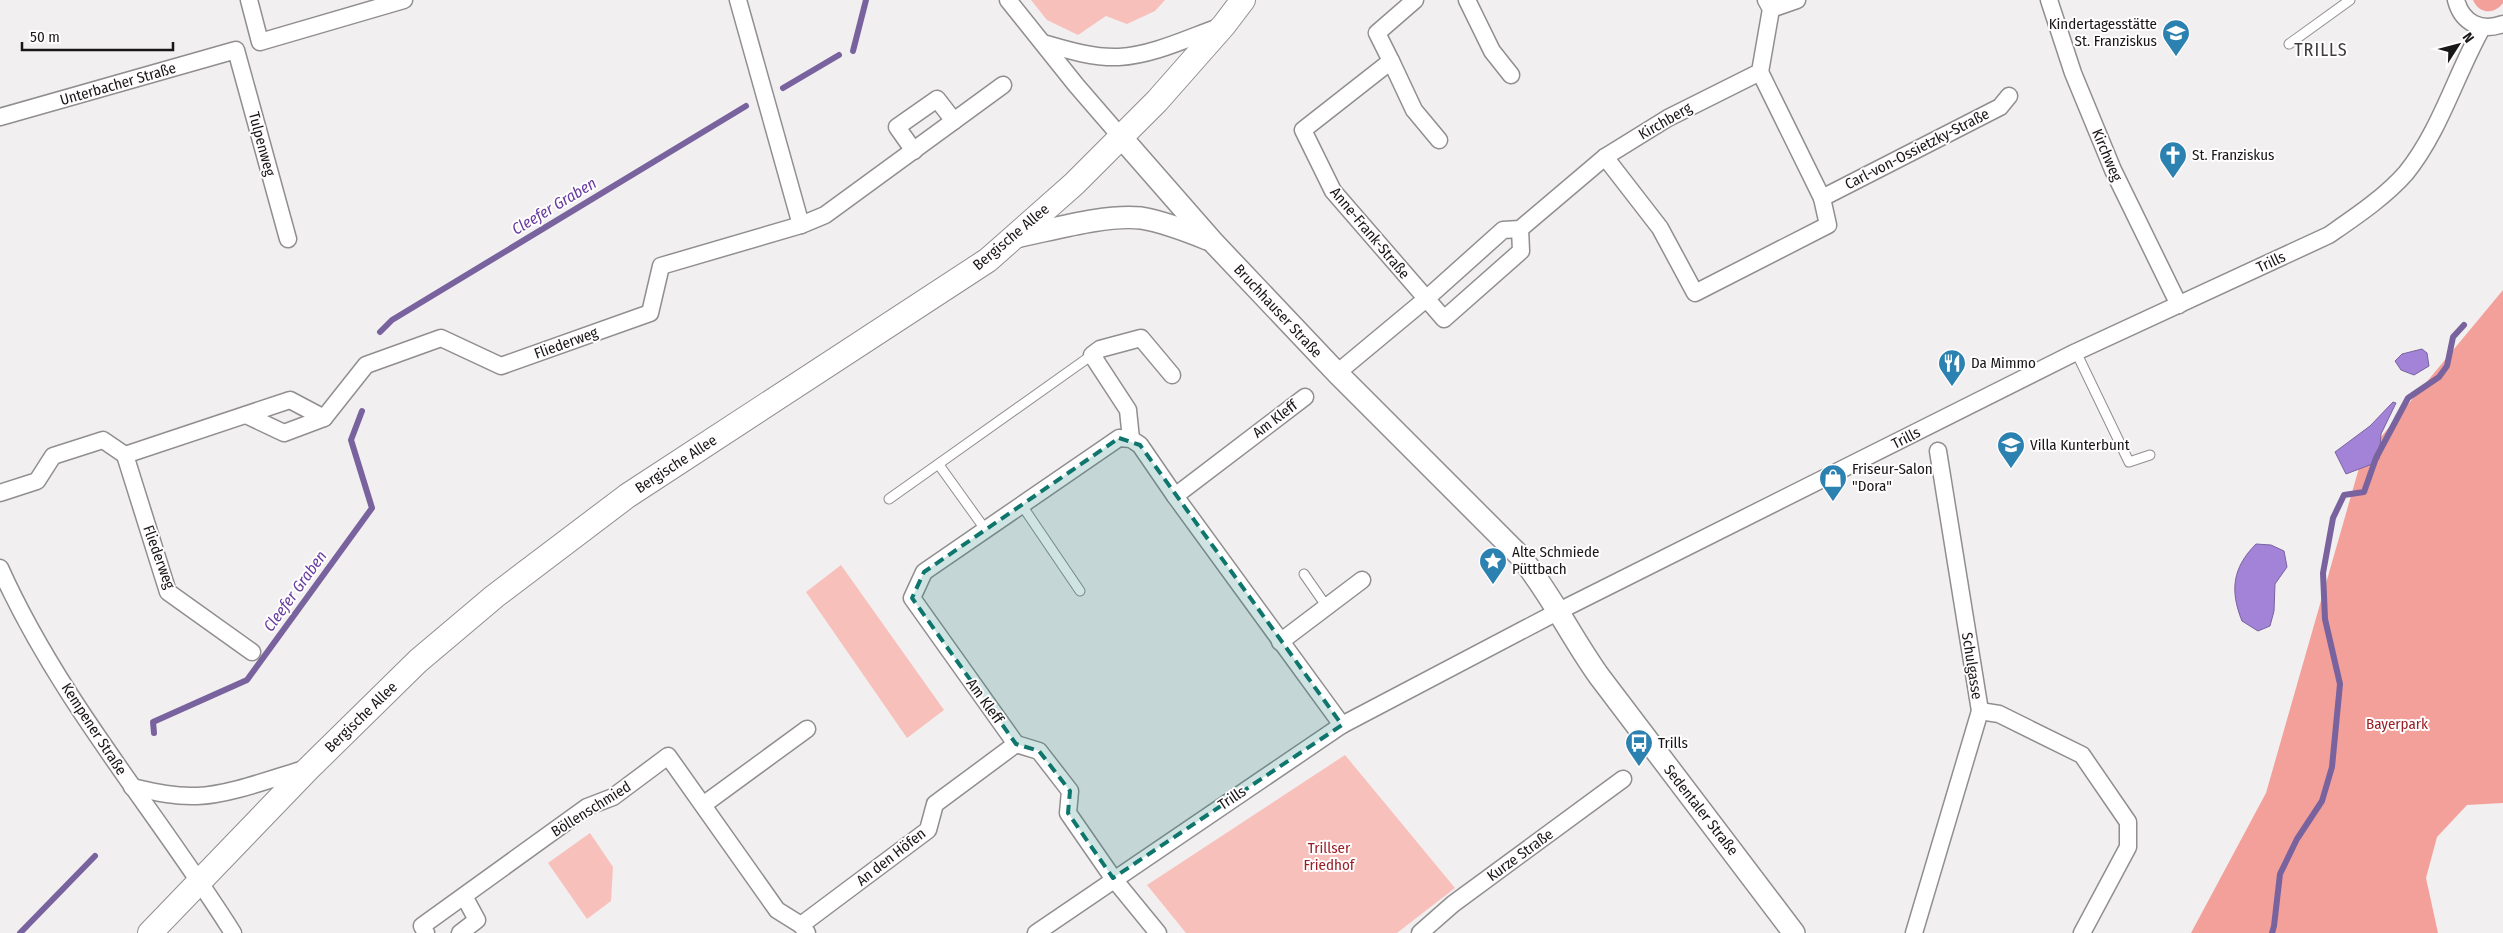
<svg xmlns="http://www.w3.org/2000/svg" width="2503" height="933" font-family="'Fira Sans Condensed',sans-serif">
<style>
.green{fill:#f8c0bb}
.forest{fill:#f3a09a}
.water{fill:#a283d7;stroke:#79639e}
.lines{fill:none;stroke-linecap:round;stroke-linejoin:round}
.stream{stroke:#79639e;stroke-width:6}
.service-casing{stroke:#918e90;stroke-width:11}
.minor-casing{stroke:#918e90;stroke-width:19}
.tertiary-casing{stroke:#918e90;stroke-width:24}
.secondary-casing{stroke:#918e90;stroke-width:26}
.service{stroke:#fff;stroke-width:9}
.minor{stroke:#fff;stroke-width:16}
.tertiary{stroke:#fff;stroke-width:21}
.secondary{stroke:#fff;stroke-width:24}
.marked{fill:#0f766e;fill-opacity:0.2;stroke:#0f766e;stroke-width:4;stroke-dasharray:10 6;stroke-linejoin:round}
.labels{text-anchor:middle;dominant-baseline:central;stroke-width:4;stroke-linejoin:round;paint-order:stroke}
.poi-label{font-size:15px;fill:#181718;stroke:#fffdfe;text-anchor:start}
.street-label{font-size:15px;fill:#181718;stroke:#fffdfe}
.park-label{font-size:15px;fill:#982026;stroke:#fffdfe}
.water-label{font-size:16px;font-style:italic;fill:#673c9f;stroke:#fffdfe}
.quarter-label{font-size:18px;letter-spacing:1px;fill:#3e3c3d;stroke:#fffdfe}
</style>
<rect width="100%" height="100%" fill="#f2eff1"/>
<!-- green -->
<g class="green">
<polygon points="1031,0 1165,0 1155,11 1127,24 1106,16 1078,35 1047,20"/>
<polygon points="841,565 944,710 907,738 806,592"/>
<polygon points="1345,755 1455,888 1397,933 1186,933 1147,885"/>
<polygon points="590,833 613,867 611,901 587,919 548,863"/>
</g>
<!-- forest -->
<g class="forest">
<path d="M2473,0h30v3c-9,12 -24,11 -30,-3z"/>
<polygon points="2503,290 2503,803 2467,805 2437,837 2426,878 2438,933 2191,933 2266,793 2361,461"/>
</g>
<!-- water -->
<g class="water">
<polygon points="2422,349 2427,353 2429,366 2414,375 2401,370 2395,361 2402,354"/>
<polygon points="2393,402 2396,403 2381,434 2379,459 2375,463 2346,474 2335,452 2370,426"/>
<path d="M2256,544l15,1 13,6 3,16 -12,17 -1,27 -4,15 -12,5 -16,-10c-12,-30 -10,-53 14,-77z"/>
</g>
<g class="lines">
<!-- stream -->
<g class="stream">
<polyline points="853,51 866,0"/>
<polyline points="783,88 839,55"/>
<polyline points="380,332 392,320 746,106"/>
<polyline points="154,733 153,722 247,680 372,508 351,440 362,411"/>
<polyline points="20,933 95,856"/>
<polyline points="2272,933 2274,926 2280,874 2297,839 2322,801 2332,767 2340,684 2325,619 2323,573 2333,518 2344,495 2364,492 2376,458 2408,398 2439,377 2447,366 2453,337 2464,325"/>
</g>
<!-- service casing -->
<g class="service-casing">
<g id="service">
<polyline points="2289,44 2350,0"/>
<polyline points="2076,352 2129,462 2150,455"/>
<polyline points="939,465 985,529"/>
<polyline points="889,499 1092,355"/>
<polyline points="1021,504 1080,591"/>
<polyline points="1304,574 1327,607"/>
</g>
</g>
<!-- minor casing -->
<g class="minor-casing">
<g id="minor">
<polyline points="249,0 260,42 404,0"/>
<polyline points="738,0 801,225"/>
<polyline points="1008,0 1076,85 1121,137"/>
<polyline points="1415,0 1377,33 1391,61 1303,130 1333,191 1444,319 1521,251 1520,229"/>
<polyline points="1467,0 1492,51 1511,75"/>
<polyline points="2049,0 2073,73 2113,170 2179,305"/>
<path d="M2456,0c6,23 25,32 47,24"/>
<polyline points="1771,9 1797,0"/>
<path d="M1043,43c24,7 50,15 76,14 35,-2 71,-20 103,-31"/>
<polyline points="1391,61 1414,110 1439,140"/>
<polyline points="1760,72 1822,198"/>
<polyline points="0,117 236,50 288,239"/>
<polyline points="914,151 897,127 937,99 954,121"/>
<polyline points="1605,157 1660,228 1695,293 1828,225 1822,198 2000,107 2009,96"/>
<polyline points="1337,373 1426,299 1503,230 1520,229 1605,157 1668,118 1760,72 1771,9 1766,0"/>
<polyline points="1305,397 1175,496 1342,725"/>
<polyline points="246,415 284,433 324,418 366,365 441,338 501,366 650,313 661,266 801,225 825,215 1003,85"/>
<polyline points="1131,439 1128,410 1092,355 1100,349 1141,338 1172,375"/>
<polyline points="125,455 168,592 252,652"/>
<polyline points="0,493 37,481 53,456 103,440 125,455 290,400 324,418"/>
<path d="M0,568c59,132 157,244 233,365"/>
<polyline points="1280,642 1362,580"/>
<polyline points="1980,711 1999,714 2082,755 2128,822 2128,847 2082,933"/>
<path d="M132,787c22,5 43,10 65,9 33,-1 79,-19 111,-28"/>
<polyline points="703,805 807,729"/>
<polyline points="801,925 928,830 935,804 1016,744"/>
<polyline points="426,933 422,926 587,807 613,797 668,756 777,910 801,925 807,933"/>
<polyline points="460,933 477,920 464,896"/>
<path d="M1036,933l306,-208 217,-114 517,-259 253,-117c26,-18 56,-38 77,-62 34,-42 50,-99 76,-145"/>
<polyline points="1158,933 1113,878 1068,813 1070,791 1039,751 1016,744 912,598 924,572 1119,438 1131,439 1140,445 1175,496"/>
<polyline points="1420,933 1453,904 1623,779"/>
<polyline points="1914,933 1980,711 1938,451"/>
</g>
</g>
<!-- tertiary casing -->
<g class="tertiary-casing">
<g id="tertiary">
<path d="M1121,137l91,104 125,132 183,183c31,38 51,81 79,120l195,257"/>
<path d="M1015,237c36,-7 90,-23 126,-19 23,4 44,12 66,21"/>
</g>
</g>
<!-- secondary casing -->
<g class="secondary-casing">
<polyline id="secondary" points="150,933 309,768 418,661 495,596 627,496 988,260 1074,184 1157,101 1224,25 1243,0"/>
</g>
<!-- service -->
<use href="#service" class="service"/>
<!-- minor -->
<use href="#minor" class="minor"/>
<!-- tertiary -->
<use href="#tertiary" class="tertiary"/>
<!-- secondary -->
<use href="#secondary" class="secondary"/>
</g>
<!-- marked area -->
<path class="marked" d="M1119,438l21,7 202,280 -229,153 -45,-65 2,-22 -31,-40 -23,-7 -104,-146 12,-26z"/>
<!-- icons -->
<defs>
<g id="school-pin" transform="scale(1.4375)"><path d="M0 17L-7.5 6A9.5 9.5 0 1 1 7.5 6Z" fill="#2b81b0" stroke="#fffdfe"/><path d="M0-5L7-2L0 1L-7-2ZM-4 1L0 2.5L4 1V4Q0 6-4 4Z" fill="#fff"/></g>
<g id="church-pin" transform="scale(1.4375)"><path d="M0 17L-7.5 6A9.5 9.5 0 1 1 7.5 6Z" fill="#2b81b0" stroke="#fffdfe"/><path d="M-1.2-6h2.4v3.5h3.3v2.4h-3.3V6h-2.4V-.1h-3.3v-2.4h3.3Z" fill="#fff"/></g>
<g id="restaurant-pin" transform="scale(1.4375)"><path d="M0 17L-7.5 6A9.5 9.5 0 1 1 7.5 6Z" fill="#2b81b0" stroke="#fffdfe"/><path d="M-5-6h1v4h1v-4h1v4h1v-4h1v5L-1.5 .5V6h-2V.5L-5-1ZM5-6V6H3V1.5H1.5Q1.5-4 5-6Z" fill="#fff"/></g>
<g id="shop-pin" transform="scale(1.4375)"><path d="M0 17L-7.5 6A9.5 9.5 0 1 1 7.5 6Z" fill="#2b81b0" stroke="#fffdfe"/><path d="M-5-2.5h2.3a2.7 3.5 0 0 1 5.4 0H5L5.5 6h-11ZM-1.5-2.5h3a1.5 2.3 0 0 0-3 0Z" fill="#fff"/></g>
<g id="sight-pin" transform="scale(1.4375)"><path d="M0 17L-7.5 6A9.5 9.5 0 1 1 7.5 6Z" fill="#2b81b0" stroke="#fffdfe"/><path d="M0-6L1.8-2.2L6-1.7L2.9 1.2L3.7 5.4L0 3.3L-3.7 5.4L-2.9 1.2L-6-1.7L-1.8-2.2Z" fill="#fff"/></g>
<g id="bus-pin" transform="scale(1.4375)"><path d="M0 17L-7.5 6A9.5 9.5 0 1 1 7.5 6Z" fill="#2b81b0" stroke="#fffdfe"/><path d="M-5-6H5V4H4V6H2V4H-2V6H-4V4H-5ZM-3.5-4V0h7V-4ZM-3.5 1.2v1.5H-2V1.2ZM2 1.2v1.5H3.5V1.2Z" fill="#fff"/></g>
</defs>
<g fill-rule="evenodd">
<use href="#school-pin" x="2176" y="33"/>
<use href="#church-pin" x="2173" y="155"/>
<use href="#restaurant-pin" x="1952" y="363"/>
<use href="#school-pin" x="2011" y="445"/>
<use href="#shop-pin" x="1833" y="478"/>
<use href="#sight-pin" x="1493" y="561"/>
<use href="#bus-pin" x="1639" y="743"/>
</g>
<g class="labels">
<!-- poi labels -->
<g class="poi-label">
<text x="2157" y="24" text-anchor="end">Kindertagesstätte<tspan x="2157" dy="17">St. Franziskus</tspan></text>
<text x="2192" y="155">St. Franziskus</text>
<text x="1971" y="363">Da Mimmo</text>
<text x="2030" y="445">Villa Kunterbunt</text>
<text x="1852" y="469">Friseur-Salon<tspan x="1852" dy="17">"Dora"</tspan></text>
<text x="1512" y="552">Alte Schmiede<tspan x="1512" dy="17">Püttbach</tspan></text>
<text x="1658" y="743">Trills</text>
</g>
<!-- street labels -->
<g class="street-label">
<text transform="translate(118 84) rotate(-16)">Unterbacher Straße</text>
<text transform="translate(1665 121) rotate(-30)">Kirchberg</text>
<text transform="translate(262 144) rotate(75)">Tulpenweg</text>
<text transform="translate(1917 149) rotate(-27)">Carl-von-Ossietzky-Straße</text>
<text transform="translate(2107 155) rotate(67)">Kirchweg</text>
<text transform="translate(1370 233) rotate(50)">Anne-Frank-Straße</text>
<text transform="translate(1011 237) rotate(-40)">Bergische Allee</text>
<text transform="translate(2271 262) rotate(-25)">Trills</text>
<text transform="translate(1278 311) rotate(47)">Bruchhauser Straße</text>
<text transform="translate(566 343) rotate(-20)">Fliederweg</text>
<text transform="translate(1275 419) rotate(-37)">Am Kleff</text>
<text transform="translate(1906 438) rotate(-27)">Trills</text>
<text transform="translate(676 464) rotate(-33)">Bergische Allee</text>
<text transform="translate(159 557) rotate(70)">Fliederweg</text>
<text transform="translate(1972 666) rotate(81)">Schulgasse</text>
<text transform="translate(985 701) rotate(54)">Am Kleff</text>
<text transform="translate(361 717) rotate(-44)">Bergische Allee</text>
<text transform="translate(94 729) rotate(57)">Kempener Straße</text>
<text transform="translate(1232 798) rotate(-34)">Trills</text>
<text transform="translate(591 809) rotate(-32)">Böllenschmied</text>
<text transform="translate(1701 810) rotate(52)">Sedentaler Straße</text>
<text transform="translate(1520 855) rotate(-36)">Kurze Straße</text>
<text transform="translate(891 857) rotate(-38)">An den Höfen</text>
</g>
<!-- park labels -->
<g class="park-label">
<text x="2397" y="724">Bayerpark</text>
<text x="1329" y="848">Trillser<tspan x="1329" dy="17">Friedhof</tspan></text>
</g>
<!-- water labels -->
<g class="water-label">
<text transform="translate(554 206) rotate(-31)">Cleefer Graben</text>
<text transform="translate(295 591) rotate(-54)">Cleefer Graben</text>
</g>
<!-- quarter labels -->
<g class="quarter-label">
<text x="2321" y="50">TRILLS</text>
</g>
</g>
<!-- north arrow -->
<g transform="translate(2458 45) rotate(54)" stroke="#fffdfe" stroke-width="4" paint-order="stroke">
<path d="M0-4L9 19L0 12L-9 19Z" fill="#181718"/>
<text y="-8" font-size="14" font-weight="bold" text-anchor="middle" fill="#181718">N</text>
</g>
<!-- scale -->
<path d="M22 42v8h151v-8" fill="none" stroke="#181718" stroke-width="2.5"/>
<text x="30" y="42" font-size="15" fill="#181718" stroke="#fffdfe" stroke-width="4" paint-order="stroke">50 m</text>
</svg>
